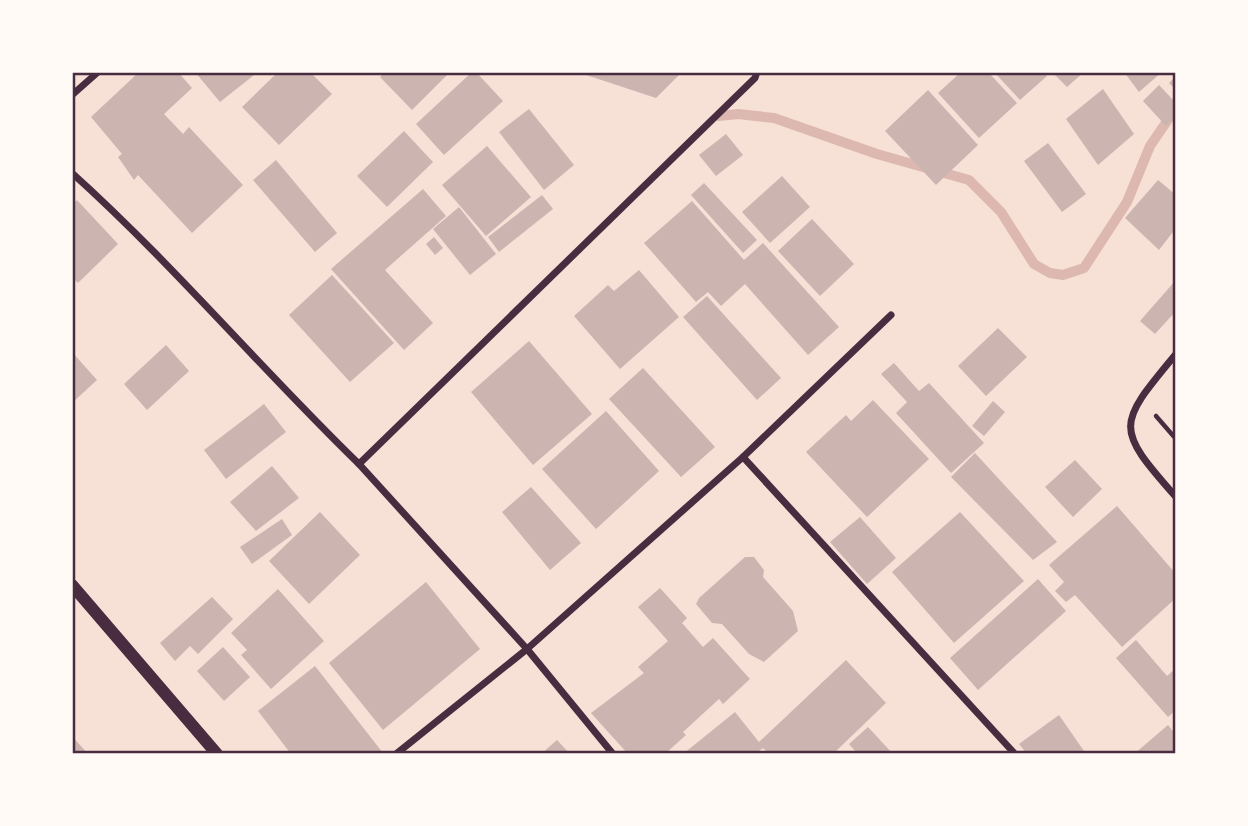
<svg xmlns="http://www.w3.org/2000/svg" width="1248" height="826" font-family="'Asap Condensed',sans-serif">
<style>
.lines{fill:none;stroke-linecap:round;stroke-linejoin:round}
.stream{stroke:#dcb8b0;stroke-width:10}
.building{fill:#ccb4b1}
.path{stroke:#4a2c40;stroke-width:4.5}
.minor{stroke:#4a2c40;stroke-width:7}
.tertiary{stroke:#4a2c40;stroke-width:12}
.neatline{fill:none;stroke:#4a2c40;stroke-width:2.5}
</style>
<rect width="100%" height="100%" fill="#f7e1d7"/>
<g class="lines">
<!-- stream -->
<polyline class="stream" points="719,116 738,114 774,118 877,154 969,180 1001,212 1034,264 1050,273 1063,275 1084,268 1127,202 1150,146 1176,108"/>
</g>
<!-- building -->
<g class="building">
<polygon points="139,72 178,72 192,88 164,114 183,134 189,127 243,185 192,233 138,175 134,180 118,157 122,154 91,117"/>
<polygon points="195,72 258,72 220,102"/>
<polygon points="278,72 310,72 332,94 279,145 242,107"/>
<polygon points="385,72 450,72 412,110 380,77"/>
<polygon points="472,72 476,72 503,101 444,155 416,124"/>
<polygon points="577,72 682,72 656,98"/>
<polygon points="961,72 988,72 1017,103 979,138 938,93"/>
<polygon points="994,72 1043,72 1047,76 1020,100"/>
<polygon points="1052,72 1084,72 1067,87"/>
<polygon points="1124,72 1162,72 1139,92"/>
<polygon points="1176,76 1176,90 1169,83"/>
<polygon points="1159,85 1176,103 1176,116 1166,126 1143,101"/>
<polygon points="1103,89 1134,134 1098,165 1066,119"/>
<polygon points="928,90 978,145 936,185 885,131"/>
<polygon points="529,109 574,165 544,190 499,132"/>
<polygon points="404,131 433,162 387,207 357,176"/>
<polygon points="726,134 743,155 716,176 699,155"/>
<polygon points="1048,143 1086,194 1062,212 1024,161"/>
<polygon points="487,146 531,197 486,236 442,185"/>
<polygon points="276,160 337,233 315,252 253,180"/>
<polygon points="782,176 810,207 770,243 742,212"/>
<polygon points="1158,180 1176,195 1176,228 1159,250 1125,218"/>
<polygon points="704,183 757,240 743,253 691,195"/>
<polygon points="423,189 446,216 385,270 433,323 404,350 331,269"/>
<polygon points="542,195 553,209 499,252 488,237"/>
<polygon points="77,200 118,244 78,283 72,277 72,205"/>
<polygon points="692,201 744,260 763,243 839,327 808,355 745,284 721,306 708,292 696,302 644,243"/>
<polygon points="459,207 496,254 470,275 433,229"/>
<polygon points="812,219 854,264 820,296 778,251"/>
<polygon points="434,237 443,248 435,255 426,244"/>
<polygon points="639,270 679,317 620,369 574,316 608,285 614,291"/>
<polygon points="332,275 394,343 350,382 289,315"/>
<polygon points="1175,281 1176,311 1155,334 1140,321"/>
<polygon points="707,296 781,378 757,400 683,317"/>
<polygon points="998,328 1027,357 986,396 958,366"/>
<polygon points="529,341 592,414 533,465 471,392"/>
<polygon points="166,345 189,371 147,410 124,384"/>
<polygon points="72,352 97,380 72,403"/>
<polygon points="894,363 919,391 929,383 984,443 951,473 896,413 907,402 881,374"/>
<polygon points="643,368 715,447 681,477 609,399"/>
<polygon points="873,400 929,459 867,517 806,452 846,415 851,421"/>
<polygon points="993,401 1005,412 984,436 972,426"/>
<polygon points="264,404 286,432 226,479 204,450"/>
<polygon points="606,411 659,471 596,529 542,469"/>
<polygon points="975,453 1057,542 1033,560 951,477"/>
<polygon points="1075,460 1102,489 1073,517 1045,487"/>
<polygon points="272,466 299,498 256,531 230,502"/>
<polygon points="531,487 581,543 550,570 502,512"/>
<polygon points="1117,506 1176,574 1176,598 1122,647 1075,595 1066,602 1055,591 1064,582 1049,565"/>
<polygon points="320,512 360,555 309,604 269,561"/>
<polygon points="960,512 1024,581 954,643 892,572"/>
<polygon points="860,517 896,558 867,584 830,542"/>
<polygon points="282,519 292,535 252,564 240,547"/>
<polygon points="745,557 754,557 764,570 763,577 793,611 798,631 764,662 749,654 722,624 712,623 696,604 699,598"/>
<polygon points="1038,579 1066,611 978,690 950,658"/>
<polygon points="426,582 480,649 383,730 329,663"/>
<polygon points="660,588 687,618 682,623 703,647 713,638 750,679 723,704 719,699 683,732 686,735 665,754 628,754 591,713 644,673 638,667 668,641 638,607"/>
<polygon points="278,589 324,641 271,689 241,655 247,650 231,633"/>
<polygon points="212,597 233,619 198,654 190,646 175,661 160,643"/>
<polygon points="1136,640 1167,676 1176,668 1176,710 1168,717 1116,658"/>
<polygon points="223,647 250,677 224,701 197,671"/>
<polygon points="846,660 886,703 833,754 769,754 763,748 755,754 683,754 735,712 759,742"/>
<polygon points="315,666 383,753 382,754 291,754 258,711"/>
<polygon points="1059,715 1086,754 1027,754 1019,744"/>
<polygon points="1168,725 1176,735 1176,754 1134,754"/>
<polygon points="868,727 893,754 853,754 856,752 849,744"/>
<polygon points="72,736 88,754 72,754"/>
<polygon points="557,740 570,754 541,754"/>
</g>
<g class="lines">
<!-- path -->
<polyline class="path" points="1156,416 1176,439"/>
<!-- minor -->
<g class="minor">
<polyline points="72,95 98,72"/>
<path d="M72,173c100,90 189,196 287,291"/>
<path d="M1176,354c-59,71 -62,73 0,143"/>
<polyline points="743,457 1015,754"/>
<polyline points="396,754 527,649 743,457 891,315"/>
<polyline points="613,754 527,649 359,464 755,78 757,72"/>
</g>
<!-- tertiary -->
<polyline class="tertiary" points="72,585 217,754"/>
</g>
<!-- border -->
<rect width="1248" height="826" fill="none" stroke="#fffaf5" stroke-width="147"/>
<rect x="74" y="74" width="1100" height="678" class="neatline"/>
</svg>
